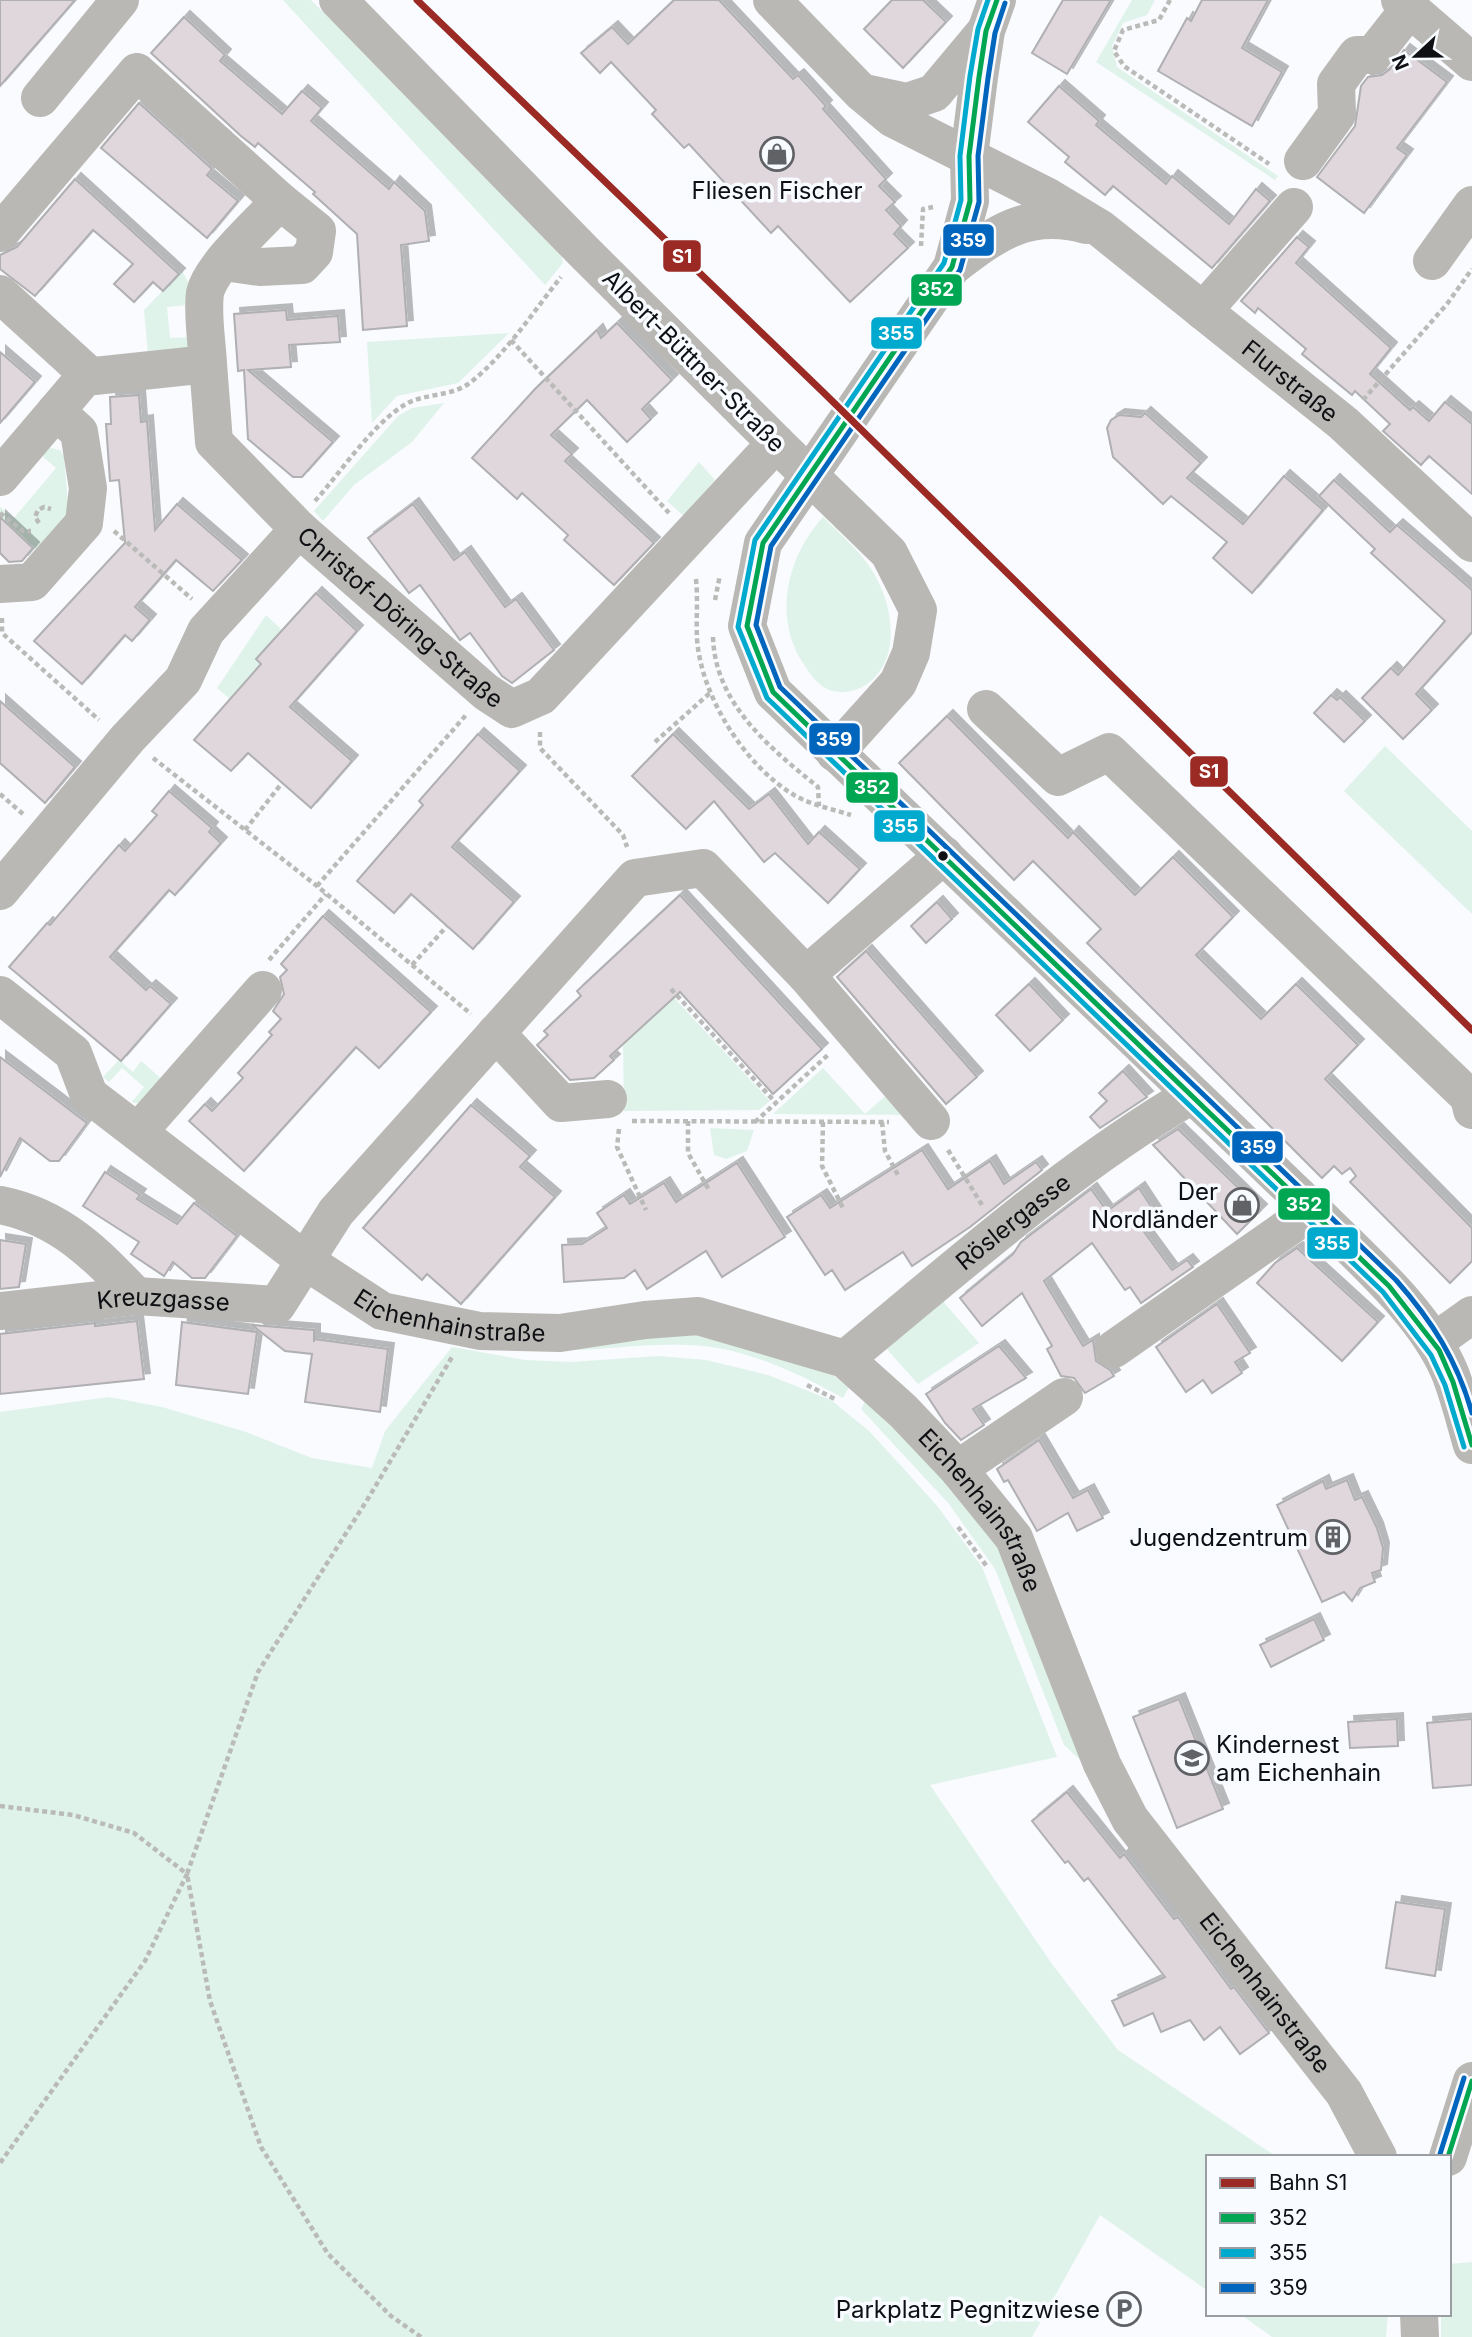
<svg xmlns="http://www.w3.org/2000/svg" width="1472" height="2337" font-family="Inter,sans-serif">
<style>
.green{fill:#dff3ea}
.building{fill:#dfd7dc;stroke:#b0afb1;stroke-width:2;filter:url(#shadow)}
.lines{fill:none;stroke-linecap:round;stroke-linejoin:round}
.path{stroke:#babab8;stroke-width:4.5;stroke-dasharray:5 3.5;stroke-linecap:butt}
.minor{stroke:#bab8b5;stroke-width:38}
.minor-bridge{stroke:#bab8b5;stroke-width:38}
.bus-1-casing{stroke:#f8fbff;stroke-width:10}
.bus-2-casing{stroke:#f8fbff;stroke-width:10}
.bus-3-casing{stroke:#f8fbff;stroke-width:10}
.bus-1{stroke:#00a651;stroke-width:5}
.bus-2{stroke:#00a9ce;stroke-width:5}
.bus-3{stroke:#0065bd;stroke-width:5}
.rail-1-casing{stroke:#f8fbff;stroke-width:12}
.rail-1{stroke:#9a2a23;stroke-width:7}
.bus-dot{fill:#0e1013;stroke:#f8fbff;stroke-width:2.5}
.labels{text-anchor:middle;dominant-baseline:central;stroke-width:7;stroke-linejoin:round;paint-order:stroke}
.poi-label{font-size:24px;fill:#0e1013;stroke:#f8fbff;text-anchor:end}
.street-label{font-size:24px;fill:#0e1013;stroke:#f8fbff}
.line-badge{stroke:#f8fbff;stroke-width:2.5}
.badge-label{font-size:19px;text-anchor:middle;font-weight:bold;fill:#fff}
</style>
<defs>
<filter id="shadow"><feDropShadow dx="6" dy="-6" stdDeviation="0" flood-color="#0004"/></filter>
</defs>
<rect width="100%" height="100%" fill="#f9fbfe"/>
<!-- green -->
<g class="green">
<polygon points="283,0 311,0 561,254 563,263 545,285"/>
<polygon points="1132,0 1155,0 1147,15 1123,23 1112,46 1117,67 1278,176 1275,180 1096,62"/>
<polygon points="182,271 188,282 189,305 167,307 170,338 192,337 186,350 148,354 144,310"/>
<polygon points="509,333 458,383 397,396 372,423 367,342"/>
<polygon points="444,403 412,442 354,485 323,521 314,511 398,416 412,408"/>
<polygon points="46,447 60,450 64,456 69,517 38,552 10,527 0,526 0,507 14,518 56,468 39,453"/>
<polygon points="699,462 715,480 684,516 667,501"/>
<path d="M823,517c15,15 31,29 44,46 22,29 36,83 9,113 -10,12 -27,19 -43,15 -15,-4 -22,-16 -30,-28 -30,-47 -16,-106 20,-146z"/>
<polygon points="266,615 282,630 257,659 261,664 230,699 217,688"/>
<polygon points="1385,746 1472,831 1472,914 1344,791"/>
<polygon points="664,987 770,1101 759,1110 624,1111 623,1044"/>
<polygon points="119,1060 133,1072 141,1061 164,1081 141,1104 132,1102 144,1087 122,1068 109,1082 103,1077"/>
<polygon points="823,1068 865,1114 889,1093 908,1115 773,1114"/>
<polygon points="710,1128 754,1130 747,1151 726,1159 714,1155"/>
<polygon points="940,1298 979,1343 918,1384 884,1346"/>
<path d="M681,1330l141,39 28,16 -7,13c-46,-26 -102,-52 -156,-53 -47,-2 -93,7 -140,5z"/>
<polygon points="452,1347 525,1360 571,1362 658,1356 706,1360 768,1375 831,1400 869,1431 904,1469 938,1507 982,1567 1057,1757 930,1785 1052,1964 1118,2050 1277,2157 1208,2157 1208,2291 1100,2215 1032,2337 0,2337 0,1412 109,1397 162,1407 246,1432 312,1458 372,1468 385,1431"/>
<polygon points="867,1398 994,1532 1088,1767 1064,1745 995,1569 949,1504 861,1409"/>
<polygon points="1472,2262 1472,2337 1441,2337 1441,2314 1449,2314 1449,2264"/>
<polygon points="1240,2314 1388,2314 1386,2337 1272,2337"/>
</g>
<!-- building -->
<g class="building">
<polygon points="0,0 75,0 0,86"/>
<polygon points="674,0 719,0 793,79 798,75 826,106 823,109 886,179 879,186 895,202 886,210 901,226 894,234 908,248 850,302 778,226 771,233 689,144 684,148 652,114 656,110 611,62 600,73 581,53 612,27 628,44"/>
<polygon points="892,0 923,0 946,22 903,68 864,29"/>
<polygon points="1063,0 1111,0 1067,74 1032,53"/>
<polygon points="1202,0 1268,0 1242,48 1282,72 1252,126 1158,71 1187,18 1191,21"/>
<polygon points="184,17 225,55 220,61 282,114 302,91 322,108 311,121 389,189 394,182 425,211 429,241 401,245 407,326 363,330 357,234 313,194 315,192 258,143 255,147 241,136 151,53"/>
<polygon points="1404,50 1447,82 1397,148 1407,155 1364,213 1317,177 1355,126 1361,86 1368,77 1382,75 1390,69"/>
<polygon points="1059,86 1099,121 1096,125 1166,184 1172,176 1229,224 1256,189 1270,201 1212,268 1113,186 1105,195 1065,162 1069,157 1028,122"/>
<polygon points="139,103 212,169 207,175 238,201 207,238 101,148"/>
<polygon points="75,179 179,274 163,291 153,282 134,302 114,284 133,264 93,230 35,296 0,269 0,255 17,247"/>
<polygon points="1297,237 1309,247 1296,263 1391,348 1370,374 1410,410 1413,407 1429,421 1445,402 1472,424 1472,494 1429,456 1421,465 1383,431 1390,424 1355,391 1352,395 1302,354 1306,349 1258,308 1255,313 1241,301"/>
<polygon points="286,310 287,320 338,316 340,342 289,345 291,367 248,370 333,442 302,477 293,477 248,439 244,370 238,371 234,314"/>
<polygon points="617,323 672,380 642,409 651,419 627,442 587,400 551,435 572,454 565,461 654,543 614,585 564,540 568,535 522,493 517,499 472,458 535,389 597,330 601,338"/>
<polygon points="0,352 35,382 0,423"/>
<polygon points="139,395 141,422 147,421 155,530 177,504 242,560 213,591 176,560 135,607 150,620 132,641 125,635 82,684 34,641 125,543 119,480 110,481 106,424 111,424 110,397"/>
<polygon points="1145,413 1201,463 1187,478 1243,524 1284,476 1323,510 1252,593 1213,558 1227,542 1171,496 1163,504 1113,457 1107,428 1111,420 1119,415 1141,417"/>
<polygon points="1334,480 1390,532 1397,525 1472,590 1472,632 1416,694 1432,710 1403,739 1362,698 1391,668 1398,675 1445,621 1371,553 1375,549 1319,496"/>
<polygon points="413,504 454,560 465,552 505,607 516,599 554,650 512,683 502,676 470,633 460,640 420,585 409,593 368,538"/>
<polygon points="0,517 33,548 22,561 9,562 0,553"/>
<polygon points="316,593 357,631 290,707 352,761 311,808 248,753 231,771 194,740 261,664 256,659"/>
<polygon points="1331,695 1337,700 1340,697 1365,721 1344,742 1314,713"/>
<polygon points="0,701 75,767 45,803 0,763"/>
<polygon points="947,716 1068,838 1073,832 1135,895 1173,857 1233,917 1196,955 1261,1019 1296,984 1358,1045 1325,1079 1472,1228 1472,1261 1450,1283 1350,1182 1356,1176 1350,1168 1342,1174 1334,1166 1322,1178 1087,943 1101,929 1033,861 1014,880 899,763"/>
<polygon points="478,734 520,771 452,847 514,902 473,949 411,894 394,913 357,881 423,805 419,801"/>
<polygon points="673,734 749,809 769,794 808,844 819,832 860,869 828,903 775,853 764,862 714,801 686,829 632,776"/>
<polygon points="169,791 212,828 209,832 221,843 175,895 169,890 110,957 146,990 150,986 171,1004 121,1061 9,967 47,923 50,925 119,845 125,851 157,815 152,811"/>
<polygon points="680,895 822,1049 773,1094 680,992 610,1056 614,1060 594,1078 570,1080 537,1045 548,1035 544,1031 581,996 577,991"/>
<polygon points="937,902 952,919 926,943 911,926"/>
<polygon points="323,916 431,1012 379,1068 356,1047 244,1171 189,1121 205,1104 212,1111 243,1078 238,1073 272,1035 269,1032 281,1019 273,1011 284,994 280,977 287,970 281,964"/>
<polygon points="866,951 977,1077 946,1104 837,977"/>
<polygon points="1029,984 1063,1020 1030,1051 996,1015"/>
<polygon points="0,1057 87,1123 59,1161 50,1161 20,1138 0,1177"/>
<polygon points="1123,1071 1147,1097 1100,1128 1090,1117 1107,1101 1099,1093"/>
<polygon points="471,1105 530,1156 520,1167 555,1197 461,1304 427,1274 422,1280 363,1228"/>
<polygon points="1178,1129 1261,1210 1237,1234 1153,1145"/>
<polygon points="922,1150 948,1189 990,1161 1004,1184 1036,1162 1042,1170 970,1227 912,1266 903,1252 845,1290 832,1270 825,1275 787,1217 821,1195 830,1208"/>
<polygon points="737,1163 785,1237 722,1277 706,1251 647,1289 635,1270 624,1278 564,1282 562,1245 582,1244 607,1228 597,1213 624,1195 630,1204 664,1183 676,1202"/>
<polygon points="105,1172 140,1195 137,1199 177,1224 194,1203 237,1236 205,1278 192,1278 173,1262 164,1276 131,1254 139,1242 83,1206"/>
<polygon points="1139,1188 1158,1217 1142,1229 1172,1270 1187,1260 1193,1267 1141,1303 1130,1287 1125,1290 1092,1243 1044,1281 1083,1346 1093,1340 1096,1361 1110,1370 1114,1376 1085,1393 1074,1378 1061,1376 1047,1349 1052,1346 1022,1293 982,1326 960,1298 1013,1254 1021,1242 1091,1189 1107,1211"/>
<polygon points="0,1240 26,1244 19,1287 0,1289"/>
<polygon points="1297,1248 1378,1322 1342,1361 1257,1283 1275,1263"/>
<polygon points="1217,1304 1250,1353 1235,1362 1242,1373 1212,1393 1203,1380 1186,1392 1156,1347"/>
<polygon points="137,1321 144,1379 0,1394 0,1334 95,1323 95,1326"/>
<polygon points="182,1322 257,1332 248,1394 176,1385"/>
<polygon points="252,1325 314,1330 314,1342 314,1339 388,1349 380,1412 305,1402 312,1354 285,1351"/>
<polygon points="999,1346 1026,1378 973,1409 984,1425 961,1440 945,1423 926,1394"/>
<polygon points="1039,1440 1073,1498 1088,1490 1103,1518 1077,1531 1068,1513 1037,1531 1008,1480 1004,1482 997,1469"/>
<polygon points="1347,1480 1355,1500 1362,1497 1377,1528 1383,1548 1381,1570 1372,1573 1375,1582 1360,1588 1352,1601 1344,1592 1322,1602 1277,1505 1323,1481 1326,1489"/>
<polygon points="1314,1619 1324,1640 1271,1667 1260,1645"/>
<polygon points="1179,1699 1223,1809 1177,1828 1133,1717"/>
<polygon points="1397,1719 1398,1746 1350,1748 1348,1722"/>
<polygon points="1472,1719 1472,1785 1433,1788 1427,1723"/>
<polygon points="1067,1792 1120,1858 1124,1854 1174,1919 1178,1917 1231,1989 1234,1987 1269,2033 1240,2054 1220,2027 1204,2040 1190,2020 1161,2032 1153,2013 1124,2026 1112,2001 1165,1977 1088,1878 1084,1881 1068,1861 1065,1863 1032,1821"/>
<polygon points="1396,1902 1445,1909 1435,1976 1386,1968"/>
</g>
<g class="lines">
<!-- path -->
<g class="path">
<polyline points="1170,0 1159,20 1123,30 1114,51 1124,66 1269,164"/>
<polyline points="921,246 923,209 933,207"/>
<polyline points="511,340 669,513"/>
<polyline points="1363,400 1447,304 1472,269"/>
<path d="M315,501c26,-29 58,-78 91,-97 19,-11 46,-7 65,-22 35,-28 62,-70 90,-105"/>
<polyline points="0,513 23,531 31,531"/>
<polyline points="39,523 35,517 38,510 44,507 51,509"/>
<polyline points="114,531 192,599"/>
<path d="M696,579c2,20 0,40 1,60 4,57 48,127 97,156 17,10 38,14 57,20"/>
<polyline points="715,600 720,575"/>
<polyline points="2,618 2,633 99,720"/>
<path d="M713,637c2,67 57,111 105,150l1,19"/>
<polyline points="540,732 540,748 623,835 627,847"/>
<polyline points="655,742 711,692"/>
<polyline points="153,758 317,886 471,1014"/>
<polyline points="0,794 23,814"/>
<polyline points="245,830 282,783"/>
<polyline points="317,886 466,715"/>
<polyline points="269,960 326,894"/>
<polyline points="412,965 447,926"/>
<polyline points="671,989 776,1103"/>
<polyline points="632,1121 889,1122"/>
<polyline points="688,1121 688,1153 709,1190"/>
<polyline points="755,1122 830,1053"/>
<polyline points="823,1122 822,1166 844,1210"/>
<polyline points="882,1122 885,1151 898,1175"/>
<polyline points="619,1129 617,1147 646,1210"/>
<polyline points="948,1150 982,1205"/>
<polyline points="807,1385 837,1400"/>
<polyline points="958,1527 988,1568"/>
<polyline points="0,1806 73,1815 134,1833 187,1874 145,1961 0,2163"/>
<polyline points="421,2337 391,2316 328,2254 261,2147 210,2001 187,1874 258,1672 369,1497 452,1357"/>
</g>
<!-- minor -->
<g class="minor">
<path id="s1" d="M772,0l90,93 30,25 156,79 53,32 242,194 129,120"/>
<path d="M997,0l-11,31 -7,46 -10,79 1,45 -18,66 -189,276 -16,83 26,66 540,518c46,47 112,102 137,163 9,23 15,48 22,72"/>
<polyline points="1400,0 1472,62"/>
<polyline points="865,93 907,102 934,93 985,32"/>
<polyline points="40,98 120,0"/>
<polyline points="1303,161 1337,114 1336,84 1357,55 1373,55 1410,8"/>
<polyline points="0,233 137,72 280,201"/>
<polyline points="1432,261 1472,205"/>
<path d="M952,267c44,-34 76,-58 134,-42"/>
<polyline points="0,294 90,376"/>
<polyline points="1203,311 1294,207"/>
<polyline points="208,364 214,442 299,529"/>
<path d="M0,477l85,-100 123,-13c-1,-22 -6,-49 -3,-71 6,-27 55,-70 75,-92l37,30 -3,21 -12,13 -42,2 -36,-5"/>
<polyline points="0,584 32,582 84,523 88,488 79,432 56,411"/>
<polyline points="986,709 1058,777 1109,752 1469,1097 1472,1110"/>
<polyline points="835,753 898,683 911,653 918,610 889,553 850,515"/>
<path id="s2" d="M0,891l128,-153 55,-58 23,-49 93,-102 187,163 26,17 29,-13 235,-253 -194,-193 -244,-250"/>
<polyline points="806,975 931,1121"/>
<path id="s3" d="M0,995l73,58 16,42 218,167 75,49 98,20 80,2 85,-13 53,-4 147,43 58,52 55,58 56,69 88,226 28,55 214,274 34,64"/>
<polyline points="496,1033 561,1103 608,1099"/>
<polyline points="138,1132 263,990"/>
<path d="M0,1205c60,12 95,48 136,91"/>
<path id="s4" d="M0,1311l136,-15 141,9 59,-93 299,-334 68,-10 103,107 138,-120"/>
<polyline points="1434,1342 1472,1315"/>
<polyline points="1114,1349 1313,1210"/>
<path id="s5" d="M845,1359c111,-91 221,-190 345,-263"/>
<polyline points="958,1469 1064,1397"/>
<polyline points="1448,2157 1472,2081"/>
<polyline points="1419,2314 1420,2337"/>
</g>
<!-- minor-bridge -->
<polyline class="minor-bridge" points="776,443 850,515"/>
<!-- bus-1 casing -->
<g class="bus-1-casing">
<g id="bus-1">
<polyline points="997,0 986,31 979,77 969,156 970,201 952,267 763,543 747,626 773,692 1389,1286 1439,1350 1453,1382 1472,1445"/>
<polyline points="1448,2157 1472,2081"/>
</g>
</g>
<!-- bus-2 casing -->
<g class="bus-2-casing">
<polyline id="bus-2" points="988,0 978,29 970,76 960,156 961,200 944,263 755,540 738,627 767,698 1383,1292 1431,1355 1445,1385 1464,1447"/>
</g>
<!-- bus-3 casing -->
<g class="bus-3-casing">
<g id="bus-3">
<path d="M1005,3l-10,30 -7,45 -10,78 1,46 -19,68 -189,276 -15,79 24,62 616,593c36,41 61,80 76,133"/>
<polyline points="1440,2154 1464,2078"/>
</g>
</g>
<!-- bus-1 -->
<use href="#bus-1" class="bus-1"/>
<!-- bus-2 -->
<use href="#bus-2" class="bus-2"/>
<!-- bus-3 -->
<use href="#bus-3" class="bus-3"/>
<!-- rail-1 casing -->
<g class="rail-1-casing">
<polyline id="rail-1" points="417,0 823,392 1472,1030"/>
</g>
<!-- rail-1 -->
<use href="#rail-1" class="rail-1"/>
</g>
<!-- icons -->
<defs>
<g id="shop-ring" transform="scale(1.75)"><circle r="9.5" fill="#f8fbff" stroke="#606265" stroke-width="1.5"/><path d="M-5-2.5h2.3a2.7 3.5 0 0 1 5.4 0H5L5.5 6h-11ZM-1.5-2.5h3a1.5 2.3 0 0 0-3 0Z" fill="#606265"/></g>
<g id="building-ring" transform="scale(1.75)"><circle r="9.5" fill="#f8fbff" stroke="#606265" stroke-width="1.5"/><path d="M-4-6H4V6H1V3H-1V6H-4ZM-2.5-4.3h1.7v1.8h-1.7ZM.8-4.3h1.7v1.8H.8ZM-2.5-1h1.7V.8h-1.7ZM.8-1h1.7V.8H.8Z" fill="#606265"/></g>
<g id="school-ring" transform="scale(1.75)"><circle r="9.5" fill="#f8fbff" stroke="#606265" stroke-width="1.5"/><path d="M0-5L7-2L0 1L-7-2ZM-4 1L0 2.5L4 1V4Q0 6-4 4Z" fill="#606265"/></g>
<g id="parking-ring" transform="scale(1.75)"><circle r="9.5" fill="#f8fbff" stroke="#606265" stroke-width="1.5"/><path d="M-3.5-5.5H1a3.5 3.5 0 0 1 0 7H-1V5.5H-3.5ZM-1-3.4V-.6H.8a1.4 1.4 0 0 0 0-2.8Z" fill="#606265"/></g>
</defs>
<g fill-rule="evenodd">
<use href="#shop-ring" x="777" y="154"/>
<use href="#shop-ring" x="1242" y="1205"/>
<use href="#building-ring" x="1333" y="1537"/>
<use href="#school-ring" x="1192" y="1758"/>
<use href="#parking-ring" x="1124" y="2309"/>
</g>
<!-- markers -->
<circle class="bus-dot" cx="943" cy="856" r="6"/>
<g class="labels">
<!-- poi labels -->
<g class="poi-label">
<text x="777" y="190" text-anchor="middle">Fliesen Fischer</text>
<text x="1218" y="1191">Der<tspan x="1218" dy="28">Nordländer</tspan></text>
<text x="1308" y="1537">Jugendzentrum</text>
<text x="1216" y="1744" text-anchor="start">Kindernest<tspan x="1216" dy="28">am Eichenhain</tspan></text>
<text x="1100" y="2309">Parkplatz Pegnitzwiese</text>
</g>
<!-- street labels -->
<g class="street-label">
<text transform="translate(694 361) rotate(45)">Albert-Büttner-Straße</text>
<text stroke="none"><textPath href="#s1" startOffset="648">Flurstraße</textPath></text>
<text stroke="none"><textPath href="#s2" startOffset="606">Christof-Döring-Straße</textPath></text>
<text stroke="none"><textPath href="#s5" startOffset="217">Röslergasse</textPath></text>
<text stroke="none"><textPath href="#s4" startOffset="164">Kreuzgasse</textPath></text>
<text stroke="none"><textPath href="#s3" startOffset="570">Eichenhainstraße</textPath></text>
<text stroke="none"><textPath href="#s3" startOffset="1180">Eichenhainstraße</textPath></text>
<text stroke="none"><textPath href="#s3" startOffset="1746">Eichenhainstraße</textPath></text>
</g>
</g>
<g class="line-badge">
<rect x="942" y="223" width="53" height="34" rx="7" fill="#0065bd"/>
<rect x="662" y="239" width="40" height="34" rx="7" fill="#9a2a23"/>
<rect x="910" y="273" width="53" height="34" rx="7" fill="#00a651"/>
<rect x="870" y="316" width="53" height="34" rx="7" fill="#00a9ce"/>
<rect x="808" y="722" width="53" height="34" rx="7" fill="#0065bd"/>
<rect x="1189" y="755" width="40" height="33" rx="7" fill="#9a2a23"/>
<rect x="845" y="771" width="54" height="33" rx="7" fill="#00a651"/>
<rect x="873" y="809" width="53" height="34" rx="7" fill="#00a9ce"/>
<rect x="1231" y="1130" width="53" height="34" rx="7" fill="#0065bd"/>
<rect x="1277" y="1187" width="54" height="34" rx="7" fill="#00a651"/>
<rect x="1306" y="1226" width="53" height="34" rx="7" fill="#00a9ce"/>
</g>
<g class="badge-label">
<text x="968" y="247">359</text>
<text x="682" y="263">S1</text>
<text x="936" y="296">352</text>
<text x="896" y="340">355</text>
<text x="834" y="746">359</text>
<text x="1209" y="778">S1</text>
<text x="872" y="794">352</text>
<text x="900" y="833">355</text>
<text x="1258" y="1154">359</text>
<text x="1304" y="1211">352</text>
<text x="1332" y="1250">355</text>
</g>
<!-- legend -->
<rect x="1206" y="2155" width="245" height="161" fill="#f8fbff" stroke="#9a9da1" stroke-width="2"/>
<rect x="1220" y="2178" width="35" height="10" fill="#9a2a23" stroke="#9a9da1" stroke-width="2"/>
<text x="1269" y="2190" font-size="21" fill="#0e1013">Bahn S1</text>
<rect x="1220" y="2213" width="35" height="10" fill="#00a651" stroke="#9a9da1" stroke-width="2"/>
<text x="1269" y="2225" font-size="21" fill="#0e1013">352</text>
<rect x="1220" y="2248" width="35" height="10" fill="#00a9ce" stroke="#9a9da1" stroke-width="2"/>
<text x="1269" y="2260" font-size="21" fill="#0e1013">355</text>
<rect x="1220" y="2283" width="35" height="10" fill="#0065bd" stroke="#9a9da1" stroke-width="2"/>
<text x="1269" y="2295" font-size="21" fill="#0e1013">359</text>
<!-- north arrow -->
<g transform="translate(1416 56) rotate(248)" stroke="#f8fbff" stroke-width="5" paint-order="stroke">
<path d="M0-5L12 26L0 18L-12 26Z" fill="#0e1013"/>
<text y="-10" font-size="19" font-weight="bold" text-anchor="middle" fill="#0e1013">N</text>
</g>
</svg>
